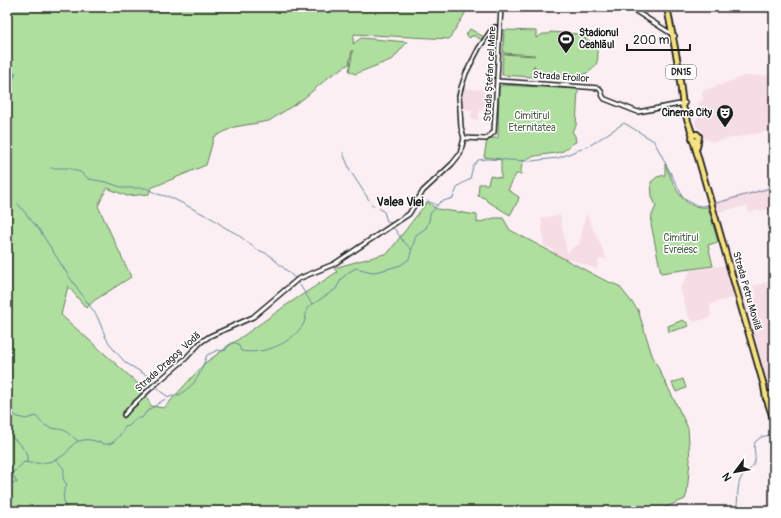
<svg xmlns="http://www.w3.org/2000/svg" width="781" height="518" font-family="Pangolin,sans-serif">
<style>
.built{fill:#f6dce5}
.green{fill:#afdf9e;stroke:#667e5d}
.water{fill:#97cdf6;stroke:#66869f}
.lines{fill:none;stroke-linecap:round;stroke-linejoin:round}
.stream{stroke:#66869f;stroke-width:1}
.minor-casing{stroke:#1c1c1c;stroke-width:6}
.major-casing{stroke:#1c1c1c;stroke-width:8}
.minor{stroke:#fff;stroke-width:3}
.major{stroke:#f6e281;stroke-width:4.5}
.labels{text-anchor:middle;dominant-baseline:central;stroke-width:3;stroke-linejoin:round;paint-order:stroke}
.shield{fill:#fff;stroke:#606060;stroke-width:1}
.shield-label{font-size:9px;font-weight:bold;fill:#1c1c1c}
.poi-label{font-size:10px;font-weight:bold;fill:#1c1c1c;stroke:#fff;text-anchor:start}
.street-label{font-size:10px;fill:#1c1c1c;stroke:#fff}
.park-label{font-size:10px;fill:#4f604a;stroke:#fff}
.quarter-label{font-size:12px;font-weight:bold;fill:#1c1c1c;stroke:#fff}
</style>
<rect width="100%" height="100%" fill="#fbeff3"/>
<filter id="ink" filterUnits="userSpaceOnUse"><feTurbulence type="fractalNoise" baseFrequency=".025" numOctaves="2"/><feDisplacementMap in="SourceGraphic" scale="8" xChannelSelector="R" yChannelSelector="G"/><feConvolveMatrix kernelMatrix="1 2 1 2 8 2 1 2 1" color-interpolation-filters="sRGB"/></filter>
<g filter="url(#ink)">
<!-- built -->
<g class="built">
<polygon points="774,75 774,130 712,142 704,138 700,130 696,126 695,121 695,119 701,116 698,102 703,100 702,91 745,76"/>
<polygon points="462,88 482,90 485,93 484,103 493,103 493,105 484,105 484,110 480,110 478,120 471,119 472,110 460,107"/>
<polygon points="774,185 774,208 749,212 747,206 718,212 715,202"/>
<polygon points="586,213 607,259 599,259 597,269 569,259 559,259 556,257 552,249 544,246 541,218 560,215 567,253 576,245 579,245"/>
<polygon points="727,265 735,297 710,304 711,317 694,322 692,320 689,318 680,288 691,270"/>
<polygon points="774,280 774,390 770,390 745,301 757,297 753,286"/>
</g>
<!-- green -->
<g class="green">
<polygon points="7,7 469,7 449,39 354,34 353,44 361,38 407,42 393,59 355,74 349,71 353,51 352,50 349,64 330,76 303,99 269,121 234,127 214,137 206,165 151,188 149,194 127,196 107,188 98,206 131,277 95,300 86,308 68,286 61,315 143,388 151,406 164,408 205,363 288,304 337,272 334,268 388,253 427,202 437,209 477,215 477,223 494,218 503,218 510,230 604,280 619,286 638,310 652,355 688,428 690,460 687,493 685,499 657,511 7,511"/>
<polygon points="470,29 484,37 482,40 475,36 471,36 470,38 466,35"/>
<path d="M504,30l32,1v7l7,-4h6l1,-2 28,2v2c29,6 26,41 -7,40v2h-21v-3c-8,0 -13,-3 -16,-10l-1,12 -31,-2 1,-21 31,2 1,-1 -32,-2z"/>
<path d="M502,85l76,4 -2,37 -4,5 3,5 1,6c-6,2 -7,6 -13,9 -10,4 -33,3 -39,10 -3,4 -3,9 -3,13h-5l-8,16 11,7 -1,4 -8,14 -23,-14 -2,-3 -7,-2 1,-12h9l2,-8 11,2v-19l-17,-2 3,-17 2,-2h9l1,-50z"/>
<path d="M665,164c10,21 15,46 43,43l10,35 -10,3 5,21 -52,7 -10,-49 1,-9 4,-9 -4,-10 -1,-14 6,-5 8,-2z"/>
<polygon points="683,320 687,323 689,326 669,332 668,326"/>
<polygon points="683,379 686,388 676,392 672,383"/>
</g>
<!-- water -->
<polygon class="water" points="16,73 12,82 7,86 8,74"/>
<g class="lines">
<!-- stream -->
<g class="stream">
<polyline points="343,153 350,170"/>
<polyline points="51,168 69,168 80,172 89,179 106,182 124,188 146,188 157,194 170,197 213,219 224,227 237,234 256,249 268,254 295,278"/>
<polyline points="351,172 369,200"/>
<polyline points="427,201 437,205"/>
<polyline points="370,203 374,206"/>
<polyline points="18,204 40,231 68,275 97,316 106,338 114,350 126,363 151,378 154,383"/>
<polyline points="713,204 774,187"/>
<polyline points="379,208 384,212 387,221 391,223"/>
<polyline points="394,228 403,241 411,249"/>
<polyline points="298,282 312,304"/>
<polyline points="157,386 161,392 169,397"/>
<path d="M7,410l11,7 8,2 10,-3c3,4 7,9 12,11 8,3 16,0 22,8"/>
<polyline points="7,433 21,445 23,449"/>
<polyline points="73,437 78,441"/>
<polyline points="25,451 27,455 27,462"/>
<path d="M56,459l8,10 -1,10 4,6c-7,11 -2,15 -1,26"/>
<path d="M18,468l6,-6c13,3 31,1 41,-8 5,-4 7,-11 14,-13 23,-7 27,19 46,-14l4,-1 7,-8h6l4,-6 16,-11 7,-4 12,-3 12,-10 6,-9 8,-20 11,-5 5,1 3,-1v-3l7,-5 5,2 3,7c22,4 51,-7 63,-28 2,-4 2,-10 3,-15l29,-19 6,-11 7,-6 7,-4 16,4 8,-1 21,-6 8,-6 7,-24 10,-7 3,-7 1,-7 10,-12 13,-4 5,-12 12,-7 3,-13 5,-6 9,-1 44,2 27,-3 31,-12 35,-23 30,18 30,58 12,6 5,1 9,-1"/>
<polyline points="7,477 9,478 9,483"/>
<polyline points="7,492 11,490 9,484 10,483 17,483 12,473 16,470"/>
<path d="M728,511l9,-5c1,-9 0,-20 4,-28 4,-6 12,-9 14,-17 1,-6 -2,-12 0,-19l6,-5 13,-3"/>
</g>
<!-- minor casing -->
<g class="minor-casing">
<g id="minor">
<polyline points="629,7 675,36"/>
<path d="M498,81l101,7c3,2 2,8 6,11l33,13 47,-9"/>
<polyline points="464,138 486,139 494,132 501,7"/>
<polyline points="124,415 131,407 152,387 185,359 201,342 210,336 253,317 298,279 334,264 409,214 423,191 452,164 460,154 464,138 461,127 460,109 459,96 461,88 466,73 479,48 492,29 495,27"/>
</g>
</g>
<!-- major casing -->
<g class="major-casing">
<g id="major">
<polyline points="667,7 678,64 683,107 693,136"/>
<polyline points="693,140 764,386 766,398"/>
<polyline points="697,147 699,136 697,134 693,135 692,138 693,140 696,141 698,140"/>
<polyline points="774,395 769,394 766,398 769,402 774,401"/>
<polyline points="767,400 774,421"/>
</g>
</g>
<!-- minor -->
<use href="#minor" class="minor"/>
<!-- major -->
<use href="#major" class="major"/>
</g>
</g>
<!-- icons -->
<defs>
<g id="stadium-pin" transform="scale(0.9)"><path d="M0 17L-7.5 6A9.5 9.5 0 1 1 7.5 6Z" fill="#1c1c1c" stroke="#fff"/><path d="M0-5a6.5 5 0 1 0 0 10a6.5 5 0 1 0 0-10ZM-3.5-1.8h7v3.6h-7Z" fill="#fff"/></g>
<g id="theatre-pin" transform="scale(0.9)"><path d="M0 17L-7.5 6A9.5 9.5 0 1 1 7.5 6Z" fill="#1c1c1c" stroke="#fff"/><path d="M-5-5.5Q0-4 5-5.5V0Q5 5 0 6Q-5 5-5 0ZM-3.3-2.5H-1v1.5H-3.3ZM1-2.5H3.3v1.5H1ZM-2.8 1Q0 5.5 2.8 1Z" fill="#fff"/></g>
</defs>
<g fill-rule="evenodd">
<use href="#stadium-pin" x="566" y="39"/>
<use href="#theatre-pin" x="725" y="113"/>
</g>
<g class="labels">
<!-- shield labels -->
<rect class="shield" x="666" y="65" width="30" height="14" rx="3"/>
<g class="shield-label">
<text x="681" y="72">DN15</text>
</g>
<!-- poi labels -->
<g class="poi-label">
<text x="579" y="33">Stadionul<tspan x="579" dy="12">Ceahlăul</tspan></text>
<text x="712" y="113" text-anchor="end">Cinema City</text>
</g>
<!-- street labels -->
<g class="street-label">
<text transform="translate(490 74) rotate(-87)">Strada Ștefan cel Mare</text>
<text transform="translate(561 77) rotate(4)">Strada Eroilor</text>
<text transform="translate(747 291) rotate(74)">Strada Petru Movilă</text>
<text transform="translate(168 362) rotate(-42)">Strada Dragoș Vodă</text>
</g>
<!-- park labels -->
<g class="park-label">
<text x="532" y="116">Cimitirul<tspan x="532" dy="12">Eternitatea</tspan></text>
<text x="681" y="238">Cimitirul<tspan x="681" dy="12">Evreiesc</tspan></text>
</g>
<!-- quarter labels -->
<g class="quarter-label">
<text x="400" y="202">Valea Viei</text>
</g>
</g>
<!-- margin -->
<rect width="781" height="518" fill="none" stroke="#fff" stroke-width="24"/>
<rect x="12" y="12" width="757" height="494" fill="none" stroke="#1c1c1c" stroke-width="1.5" filter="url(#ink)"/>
<!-- north arrow -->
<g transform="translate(735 472) rotate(238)" stroke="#ffffff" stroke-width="3" paint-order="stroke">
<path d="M0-3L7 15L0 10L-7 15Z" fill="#1c1c1c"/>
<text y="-6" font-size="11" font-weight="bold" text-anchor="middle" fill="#1c1c1c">N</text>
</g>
<!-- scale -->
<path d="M627 44v6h63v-6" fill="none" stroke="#1c1c1c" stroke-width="2"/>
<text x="633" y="44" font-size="12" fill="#1c1c1c" stroke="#ffffff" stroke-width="3" paint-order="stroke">200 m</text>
</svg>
